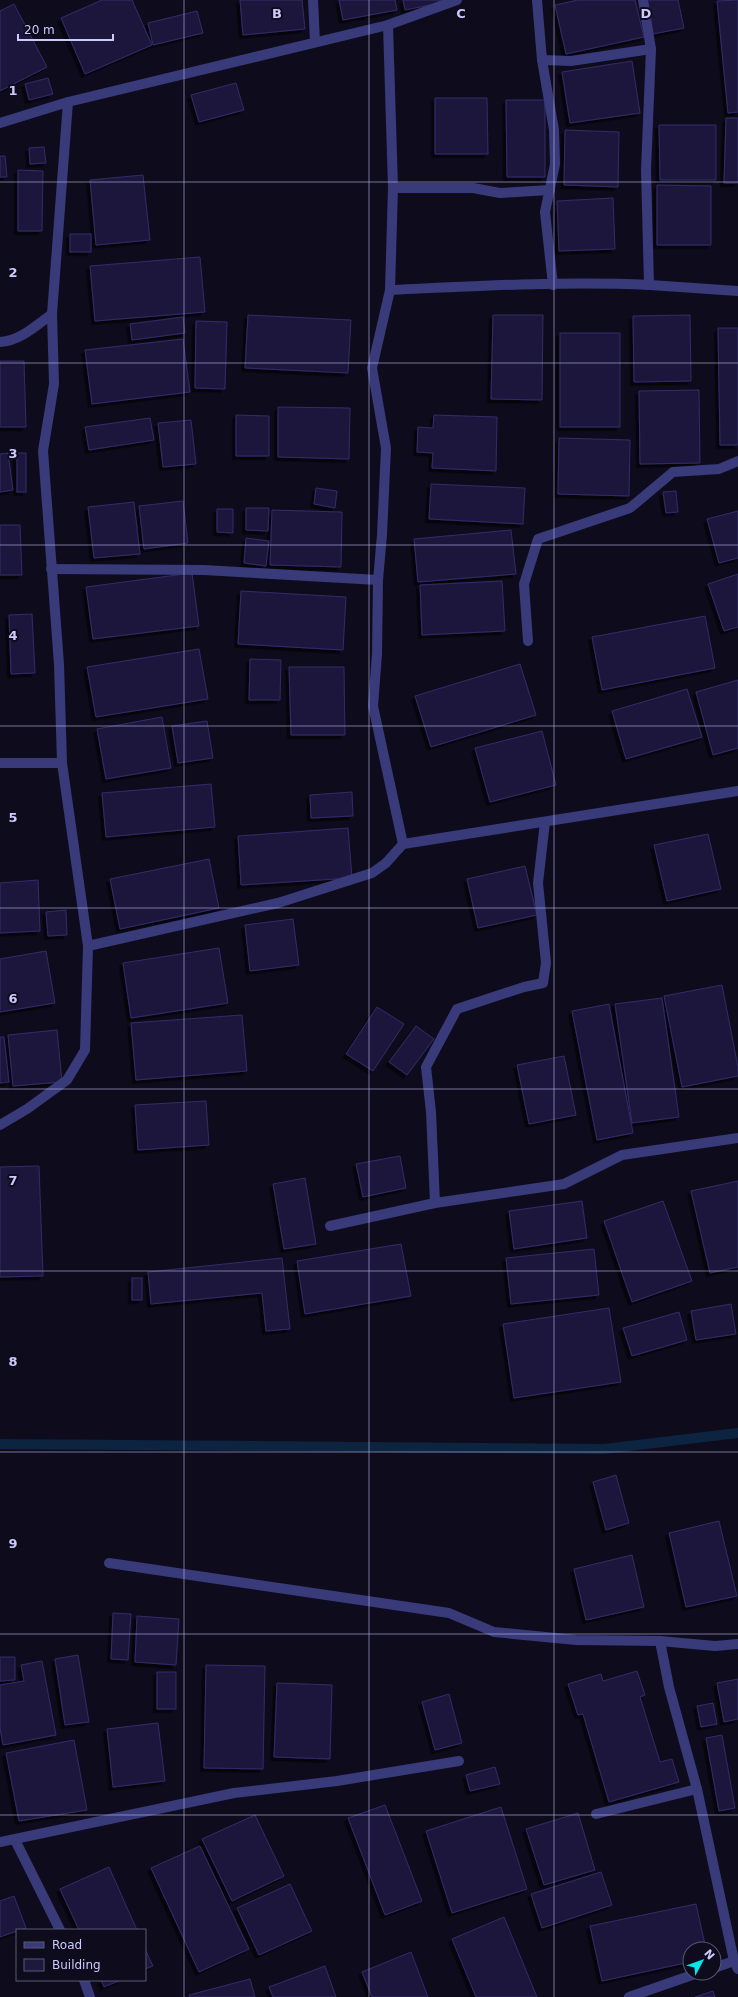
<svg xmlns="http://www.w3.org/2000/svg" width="738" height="1997" font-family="'DejaVu Sans',sans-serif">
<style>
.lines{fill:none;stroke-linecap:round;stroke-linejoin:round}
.stream{stroke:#0d2440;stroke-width:10}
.building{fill:#1d193d;stroke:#332b68;filter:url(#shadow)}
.minor{stroke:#383a7a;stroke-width:10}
.grid{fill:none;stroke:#cbc9fd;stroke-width:1;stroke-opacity:0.55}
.grid-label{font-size:13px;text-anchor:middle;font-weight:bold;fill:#cbc9fd;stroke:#0e0c1c;stroke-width:4;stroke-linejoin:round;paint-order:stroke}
</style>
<defs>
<filter id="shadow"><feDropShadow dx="-3.5" dy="3.5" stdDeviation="0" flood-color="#0009"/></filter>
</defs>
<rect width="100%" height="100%" fill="#0e0c1c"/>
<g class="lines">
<!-- stream -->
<polyline class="stream" points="0,1444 604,1449 738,1433"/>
</g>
<!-- building -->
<g class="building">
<polygon points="102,0 132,0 152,45 85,74 61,18"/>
<polygon points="240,0 302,0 305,29 243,35"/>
<polygon points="339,0 395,0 397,10 343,20"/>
<polygon points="403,0 450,0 450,1 405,10"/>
<polygon points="578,0 635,0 644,37 566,54 555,5"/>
<polygon points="647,0 678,0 684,28 653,34"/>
<polygon points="738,0 738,112 728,113 717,1"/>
<polygon points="14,4 47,67 0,91 0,11"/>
<polygon points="197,11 203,33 153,45 148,23"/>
<polygon points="632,61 640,113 570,123 562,72"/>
<polygon points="48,78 53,94 29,100 25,84"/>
<polygon points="236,83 244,110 199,122 191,95"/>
<polygon points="435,98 487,98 488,154 435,154"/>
<polygon points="506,100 545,100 545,177 507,177"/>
<polygon points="726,118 738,118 738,183 724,183"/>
<polygon points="659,125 716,125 716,180 660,180"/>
<polygon points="565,130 619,132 618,187 564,185"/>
<polygon points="44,147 46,163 30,164 29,148"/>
<polygon points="0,156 5,156 7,177 0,177"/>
<polygon points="18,170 43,171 42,231 18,231"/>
<polygon points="143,175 150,240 96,245 90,180"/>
<polygon points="657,185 711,186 711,245 657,245"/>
<polygon points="613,198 615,249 559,251 557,201"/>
<rect x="70" y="234" width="21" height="18"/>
<polygon points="200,257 205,312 95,321 90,266"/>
<polygon points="248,315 351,320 348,373 245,368"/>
<polygon points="493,315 543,315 542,400 491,399"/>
<polygon points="690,315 691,381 634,382 633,316"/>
<polygon points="183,317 185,333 132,340 130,324"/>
<polygon points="196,321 227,322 225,389 195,388"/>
<polygon points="718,328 738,328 738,445 720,445"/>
<rect x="560" y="333" width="60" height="94"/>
<polygon points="183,339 190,392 92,404 85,350"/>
<polygon points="0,361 24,361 26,427 0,427"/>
<polygon points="699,390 700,463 640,464 639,391"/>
<polygon points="278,407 350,408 349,459 278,457"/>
<polygon points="236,415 269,416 269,456 236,456"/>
<polygon points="434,415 497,417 496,471 432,468 433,453 417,452 418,427 433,428"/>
<polygon points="150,418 154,440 89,450 85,427"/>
<polygon points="191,420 196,464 163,467 158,423"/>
<polygon points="559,438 630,440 629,496 558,494"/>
<polygon points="8,453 13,490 0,492 0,454"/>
<rect x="17" y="453" width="9" height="39"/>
<polygon points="431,484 525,488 523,524 429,519"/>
<polygon points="316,488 337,491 335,508 314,504"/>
<polygon points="676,491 678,512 666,513 663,492"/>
<polygon points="183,501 188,543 144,549 139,506"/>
<polygon points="134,502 140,554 94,558 88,507"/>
<polygon points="246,508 269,508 268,531 246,530"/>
<polygon points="217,509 233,509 233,533 217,532"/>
<polygon points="272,510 342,512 341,567 270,565"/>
<polygon points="738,511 738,558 719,563 707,519"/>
<polygon points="0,525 20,525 22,575 0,575"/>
<polygon points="511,530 516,574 418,582 414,539"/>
<polygon points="246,538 269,541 266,566 244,563"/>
<polygon points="192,573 199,626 93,639 86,587"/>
<polygon points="738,574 738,627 724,631 708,584"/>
<polygon points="502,581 505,631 422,635 420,585"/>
<polygon points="241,591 346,597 343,650 238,644"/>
<polygon points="32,614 35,673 11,674 9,615"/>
<polygon points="705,616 715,668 602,690 592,637"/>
<polygon points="199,649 208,699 96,717 87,667"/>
<polygon points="250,659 281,660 280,700 249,700"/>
<polygon points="520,664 536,715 431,747 415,696"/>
<polygon points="289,667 344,667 345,735 291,735"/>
<polygon points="738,680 738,748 713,755 696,692"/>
<polygon points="687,689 702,737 626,759 612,711"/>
<polygon points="162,717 171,768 106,779 97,729"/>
<polygon points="207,721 213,758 178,763 172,726"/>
<polygon points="542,731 556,785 490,802 475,748"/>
<polygon points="211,784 215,827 106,837 102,793"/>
<polygon points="352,792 353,816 311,818 310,795"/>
<polygon points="348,828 352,878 241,885 238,836"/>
<polygon points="708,834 721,889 667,901 654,845"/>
<polygon points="209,859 219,908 120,929 110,879"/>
<polygon points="525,866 537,915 478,928 467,879"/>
<polygon points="38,880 40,931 0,933 0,883"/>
<polygon points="66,910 67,935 48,936 46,912"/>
<polygon points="293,919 299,965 250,971 245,925"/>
<polygon points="219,948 228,1003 131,1018 123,963"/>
<polygon points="46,951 55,1003 0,1012 0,959"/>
<polygon points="722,985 738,1067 738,1076 682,1087 664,996"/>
<polygon points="662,998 679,1117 632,1123 615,1004"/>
<polygon points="609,1004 633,1133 597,1140 572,1011"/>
<polygon points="377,1007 404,1024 373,1071 346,1054"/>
<polygon points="242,1015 247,1071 136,1080 131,1023"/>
<polygon points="416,1026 434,1039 407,1075 389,1062"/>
<polygon points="57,1030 62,1082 13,1086 8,1035"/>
<polygon points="0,1037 4,1037 9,1082 0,1083"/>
<polygon points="564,1056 576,1115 529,1124 517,1065"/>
<polygon points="206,1101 209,1145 138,1150 135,1105"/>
<polygon points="400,1156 406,1188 363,1197 356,1164"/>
<polygon points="39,1166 43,1276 0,1277 0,1167"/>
<polygon points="305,1178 316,1244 284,1249 273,1184"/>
<polygon points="738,1181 738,1267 710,1273 691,1191"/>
<polygon points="582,1201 587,1238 514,1249 509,1211"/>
<polygon points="663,1201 692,1281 632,1302 604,1221"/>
<polygon points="401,1244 411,1296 305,1314 297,1261"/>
<polygon points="594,1249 599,1295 511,1304 506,1258"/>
<polygon points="282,1258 290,1329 266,1331 262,1293 151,1304 148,1272"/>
<rect x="132" y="1278" width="10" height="22"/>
<polygon points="731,1304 736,1334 696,1340 691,1311"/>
<polygon points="609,1308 621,1382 514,1398 503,1324"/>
<polygon points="679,1312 687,1340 632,1356 623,1328"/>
<polygon points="616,1475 629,1523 606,1530 593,1482"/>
<polygon points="719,1521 737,1596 686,1607 669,1533"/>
<polygon points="632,1555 644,1607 586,1620 574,1569"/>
<polygon points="113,1613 131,1614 128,1660 111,1659"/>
<polygon points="137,1616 179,1619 176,1665 135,1662"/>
<polygon points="78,1655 89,1722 65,1725 55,1659"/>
<polygon points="0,1657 15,1657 15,1680 0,1681"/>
<polygon points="42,1661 56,1735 3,1745 0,1728 0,1685 24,1681 21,1665"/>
<polygon points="206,1665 265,1666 263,1769 204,1768"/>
<polygon points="637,1671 645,1695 640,1697 660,1762 672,1759 679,1782 609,1802 583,1714 578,1715 568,1684 601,1674 603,1681"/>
<rect x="157" y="1672" width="19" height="37"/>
<polygon points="738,1679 738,1719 724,1722 717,1683"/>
<polygon points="277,1683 332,1685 330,1759 274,1757"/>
<polygon points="449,1694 462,1743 435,1750 422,1702"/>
<polygon points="713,1703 717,1724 701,1727 697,1706"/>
<polygon points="158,1723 165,1781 113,1787 107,1729"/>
<polygon points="722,1735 735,1808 719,1811 706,1738"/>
<polygon points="74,1740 87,1810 19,1821 6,1753"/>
<polygon points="495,1767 500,1784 470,1791 466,1775"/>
<polygon points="385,1805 422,1901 385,1915 348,1818"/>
<polygon points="501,1807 527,1889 452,1913 426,1831"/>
<polygon points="578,1813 595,1870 544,1885 526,1829"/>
<polygon points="255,1815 284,1876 232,1901 202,1839"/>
<polygon points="200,1846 249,1949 199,1972 151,1868"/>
<polygon points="109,1867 137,1930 79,1930 60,1889"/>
<polygon points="601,1872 612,1905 542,1928 531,1894"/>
<polygon points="290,1884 312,1931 259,1955 237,1908"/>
<polygon points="14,1896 26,1928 0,1937 0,1901"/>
<polygon points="696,1904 706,1949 690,1949 690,1962 602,1981 590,1926"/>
<polygon points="504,1917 537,1997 476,1997 452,1939"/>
<polygon points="145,1949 153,1966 145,1969"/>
<polygon points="411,1952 428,1997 372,1997 362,1972"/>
<polygon points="325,1966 336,1997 273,1997 269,1987"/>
<polygon points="250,1979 255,1997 190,1997 189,1995"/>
<polygon points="101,1980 121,1980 104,1987"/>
<polygon points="713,1991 715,1997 695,1997"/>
</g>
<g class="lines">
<!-- minor -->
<g class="minor">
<polyline points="313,0 315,42"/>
<polyline points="537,0 542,60 554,130 555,164 545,212 553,285"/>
<polyline points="643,0 651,49 646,170 649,285"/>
<polyline points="388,25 393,188 390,290 372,368 386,448 382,535 378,580 377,654 373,706 403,844"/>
<polyline points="542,60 571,61 651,49"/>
<polyline points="0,123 68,102 388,25 457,0"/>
<polyline points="393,188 473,188 500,193 550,190"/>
<path d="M390,290c86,-4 174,-9 260,-5 30,2 59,4 88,6"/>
<path d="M0,342c20,-1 37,-17 52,-28"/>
<polyline points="51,569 204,570 378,580"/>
<polyline points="528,641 524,584 538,539 630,508 673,472 719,469 738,461"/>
<polyline points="0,763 62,763"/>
<polyline points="88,946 278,903 372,873 386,863 403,844 738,791"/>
<polyline points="0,1125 27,1109 67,1080 85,1050 88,946 62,763 59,664 43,451 54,384 52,314 68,102"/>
<polyline points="435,1203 431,1112 426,1067 457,1009 524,987 543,983 546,963 538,883 545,822"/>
<polyline points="330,1226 435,1203 564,1184 622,1155 738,1138"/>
<polyline points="109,1563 449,1613 494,1632 576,1640 660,1641 715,1646 738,1644"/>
<polyline points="660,1641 669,1687 697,1789 734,1961 738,1969"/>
<polyline points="596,1814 697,1789"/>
<polyline points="15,1840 60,1930"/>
<polyline points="0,1842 234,1793 337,1781 459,1761"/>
<polyline points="714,1968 734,1961"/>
<polyline points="84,1980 90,1997"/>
<polyline points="629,1997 698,1973"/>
</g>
</g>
<!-- grid -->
<path class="grid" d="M184,0v1997M369,0v1997M554,0v1997M0,182h738M0,363h738M0,545h738M0,726h738M0,908h738M0,1089h738M0,1271h738M0,1452h738M0,1634h738M0,1815h738"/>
<g class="grid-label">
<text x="277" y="18">B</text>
<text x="461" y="18">C</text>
<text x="646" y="18">D</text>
<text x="13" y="95">1</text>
<text x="13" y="277">2</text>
<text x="13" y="458">3</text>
<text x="13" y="640">4</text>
<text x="13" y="822">5</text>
<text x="13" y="1003">6</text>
<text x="13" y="1185">7</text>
<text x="13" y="1366">8</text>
<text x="13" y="1548">9</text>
</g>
<!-- legend -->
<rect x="16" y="1929" width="130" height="52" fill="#0e0c1c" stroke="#5a5876"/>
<rect x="24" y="1942" width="20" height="6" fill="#383a7a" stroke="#5a5876"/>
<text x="52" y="1949" font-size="12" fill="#cbc9fd">Road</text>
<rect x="24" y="1959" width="20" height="12" fill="#1d193d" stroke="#5a5876"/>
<text x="52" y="1969" font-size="12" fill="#cbc9fd">Building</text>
<!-- north arrow -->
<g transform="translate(702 1961) rotate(49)"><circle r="19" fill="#0e0c1c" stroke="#5a5876"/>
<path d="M0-3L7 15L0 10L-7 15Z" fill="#07e5eb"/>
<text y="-6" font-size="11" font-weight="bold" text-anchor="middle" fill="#cbc9fd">N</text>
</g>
<!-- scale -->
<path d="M18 34v6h95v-6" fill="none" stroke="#cbc9fd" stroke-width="2"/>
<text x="24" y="34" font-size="12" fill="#cbc9fd" stroke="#0e0c1c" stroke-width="3" paint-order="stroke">20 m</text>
</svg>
